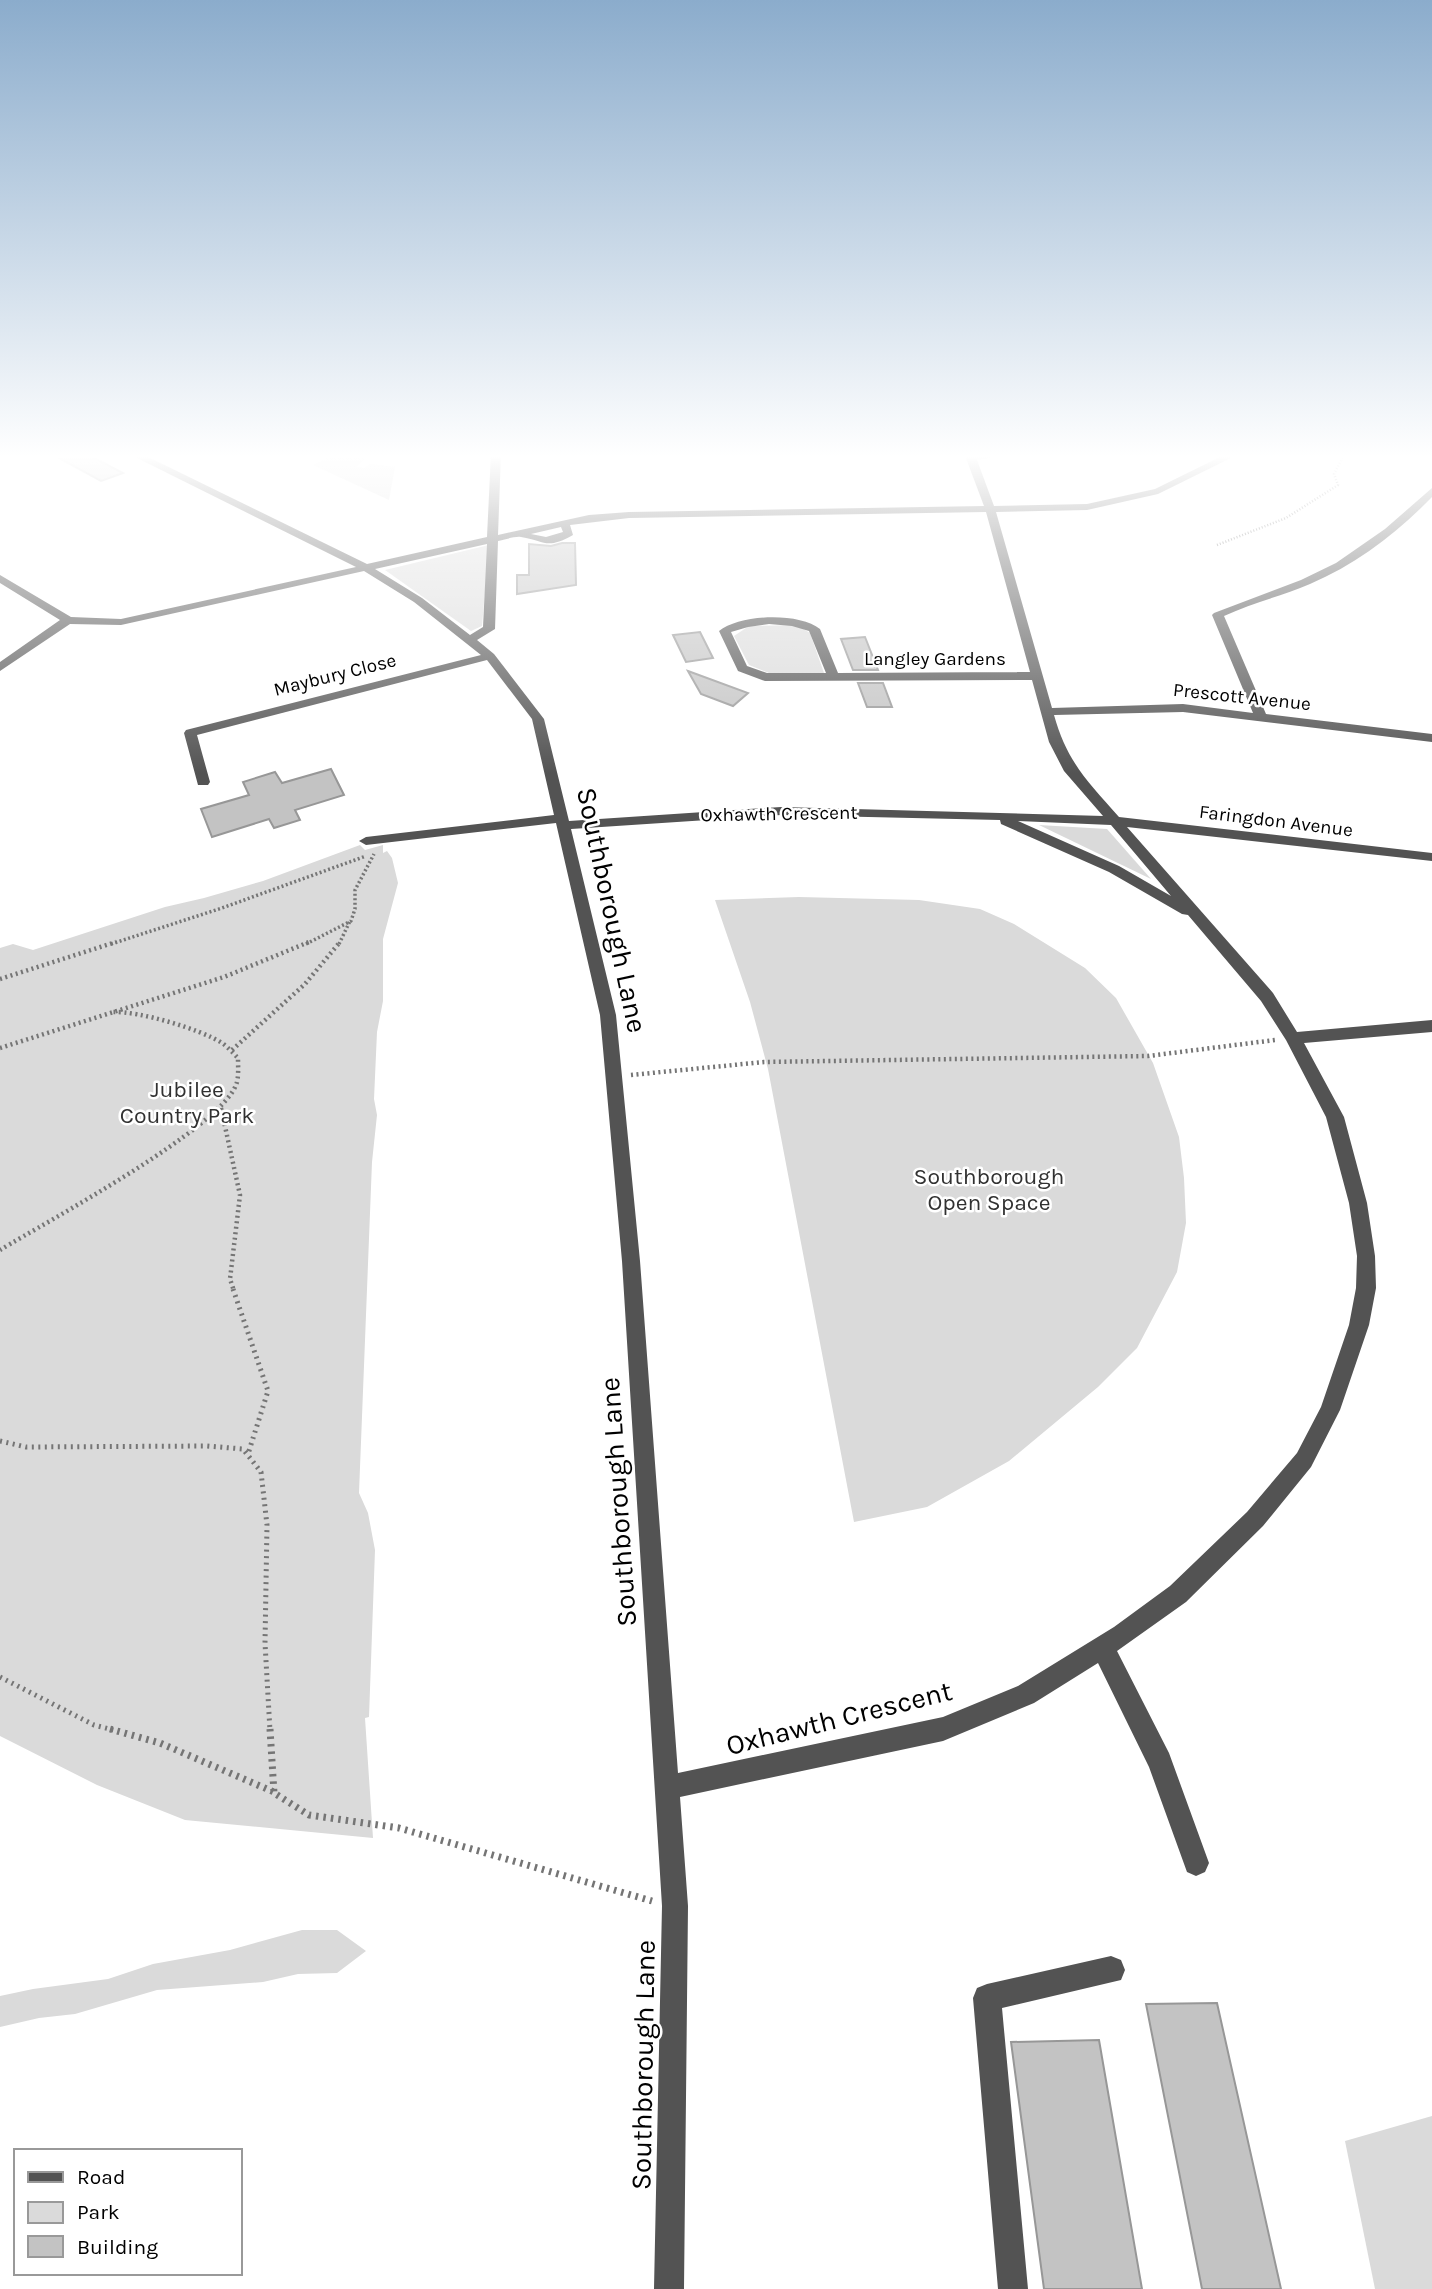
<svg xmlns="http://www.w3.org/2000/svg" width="1432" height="2289" font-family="Karla,sans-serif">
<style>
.green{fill:#dadada}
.building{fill:#c3c3c3;stroke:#979797;stroke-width:2}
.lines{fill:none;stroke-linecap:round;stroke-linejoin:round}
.path-far4{stroke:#757575;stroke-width:2.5;stroke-dasharray:1 2;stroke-linecap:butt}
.path-far3{stroke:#757575;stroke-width:3.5;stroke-dasharray:2 2.5;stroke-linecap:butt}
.path-far2{stroke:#757575;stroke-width:4.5;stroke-dasharray:2 3.5;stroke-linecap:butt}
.path-far1{stroke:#757575;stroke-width:5;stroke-dasharray:2 4.5;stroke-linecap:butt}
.path{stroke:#757575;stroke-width:7;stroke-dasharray:2.5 5;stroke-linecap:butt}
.minor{fill:#535353;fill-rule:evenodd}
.labels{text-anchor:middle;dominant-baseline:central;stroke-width:5;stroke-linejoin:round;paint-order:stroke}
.far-street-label{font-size:19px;fill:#000;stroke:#fff}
.park-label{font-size:23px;fill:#313131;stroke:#fff}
.near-street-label{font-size:28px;fill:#000;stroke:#fff}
</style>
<rect width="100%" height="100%" fill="#fff"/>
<!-- green -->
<g class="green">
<polygon points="338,453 371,453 356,467 365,468 370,464 395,467 389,500 313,465"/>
<polygon points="489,545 482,626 471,631 385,570"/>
<polygon points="797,625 810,633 824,673 769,673 749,665 734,636 749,626"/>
<polygon points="1039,825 1107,829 1151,879"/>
<polygon points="360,845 365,850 383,845 383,853 387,851 392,858 398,883 383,939 383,1001 377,1032 374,1099 377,1115 372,1162 359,1493 368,1513 375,1550 369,1717 365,1718 373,1838 185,1820 97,1785 0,1736 0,948 13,944 33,950 165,907 204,898 263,881"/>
<polygon points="799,897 919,900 980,909 1014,924 1085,968 1116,998 1153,1063 1179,1137 1184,1178 1186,1223 1177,1272 1137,1348 1098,1387 1009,1461 927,1507 854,1522 768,1069 750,1002 715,900"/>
<polygon points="302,1930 337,1930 366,1951 337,1973 298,1974 263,1982 157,1990 75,2014 39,2018 0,2027 0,1996 33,1989 108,1979 153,1964 230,1950"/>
<polygon points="1432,2116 1432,2289 1375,2289 1345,2141"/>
</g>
<!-- building -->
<g class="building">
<polygon points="50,453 85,453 123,473 101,481"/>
<polygon points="562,543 575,543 576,585 517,594 517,575 529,575 529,544 551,546"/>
<polygon points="700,632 713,658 686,662 673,635"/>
<polygon points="865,637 878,670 853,670 841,639"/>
<polygon points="688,671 748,693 733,706 701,694"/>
<polygon points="858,683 883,683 892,707 867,707"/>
<polygon points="331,769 344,795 295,810 300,820 274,828 269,819 212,837 201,809 249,795 243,782 275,772 282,783"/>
<polygon points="1217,2003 1281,2289 1202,2289 1146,2004"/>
<polygon points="1099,2040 1142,2289 1044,2289 1011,2042"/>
</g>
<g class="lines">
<!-- path-far4 -->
<polyline class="path-far4" points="1217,545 1286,518 1338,485 1334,474 1345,453"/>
<!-- path-far3 -->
<g class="path-far3">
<polyline points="111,944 222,908 366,856"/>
<polyline points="306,944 351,921 355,909 355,890 374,854"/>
<polyline points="339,944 350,921"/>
</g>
<!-- path-far2 -->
<g class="path-far2">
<polyline points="0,979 116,942"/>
<polyline points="0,1048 224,977 309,942"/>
<polyline points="232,1050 305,984 340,942"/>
<polyline points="631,1075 764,1062 1148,1056 1275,1040"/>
<polyline points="221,1108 240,1195 230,1279 234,1291"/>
<path d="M0,1250c48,-29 219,-121 236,-165 3,-7 2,-19 2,-27 -5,-5 -10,-11 -16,-15 -22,-14 -83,-32 -109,-31"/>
</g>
<!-- path-far1 -->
<g class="path-far1">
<polyline points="233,1289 268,1391 248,1454"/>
<polyline points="0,1441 26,1447 207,1446 243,1449 261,1472 267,1525 265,1643 270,1731"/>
<polyline points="0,1677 94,1725 117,1731"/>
</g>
<!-- path -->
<g class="path">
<polyline points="110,1729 160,1743 274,1792"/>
<polyline points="270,1729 274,1793 309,1815 399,1828 652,1901"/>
</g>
<!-- minor -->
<g class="minor">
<path d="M127,453h13l227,111 120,-27 4,-84h10l-3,82 91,-20 40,-3 355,-6 -20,-53h55l-42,7 17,46 93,-2 68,-15 73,-36h13l-83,41 -71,16 -91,2 56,196 131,-4 70,9 -41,-98 2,-2 87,-33 35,-17 49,-34 47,-41v9c-35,36 -75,67 -122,87 -28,12 -58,19 -86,32l42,98 166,20v8l-249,-30 -129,3c13,47 34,67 65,102l313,36v8l-305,-34 146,166 24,39 135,-12v12l-128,11 40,74 23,86 8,53 1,32 -7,37 -29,85 -29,57 -48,59 -77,76 -69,49 52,102 40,110 -4,9 -9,4 -9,-4 -38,-105 -51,-104 -64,40 -91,38 -263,56 8,109 -4,383h-30l8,-383 -40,-645 -22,-246 -44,-192 -190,22 -7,-4 7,-4 188,-22 -22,-96 -45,-59 -290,75 13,47 -2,3h-10l-14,-52 2,-3 295,-75 -67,-53 -50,-31 -243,54 -51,-1 -70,47v-9l60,-42 -60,-37v-8l71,42 50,2 235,-52zM986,512l44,160 -192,1 -18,-44c-21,-17 -80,-15 -101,2l19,40 27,10 267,-1 17,62 15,29 39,45 -322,-9 -212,14 -25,-102 -50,-65 -17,-14 18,-11 3,-88c6,-1 17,-5 23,-4 25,4 25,13 52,-2l-3,-10 59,-7zM561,527l2,5 -17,5 -15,-3zM487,544l-4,83 -13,8 -48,-37 -47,-29zM769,624l23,2 17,5 17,42h-59l-20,-7 -16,-34 17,-5zM781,815l219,5 1,4 108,48 73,42 6,1 73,86 25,39 40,77 23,86 8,53 -1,32 -7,37 -28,82 -24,46 -50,59 -77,74 -56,41 -96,59 -75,31 -265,56 -38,-512 -24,-246 -45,-186zM1018,821l93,4 60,71 -52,-30z"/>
<polygon points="1111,1956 1121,1960 1125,1970 1121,1980 1002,2008 1028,2289 998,2289 973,1998 977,1988 987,1984"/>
</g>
</g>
<!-- sky -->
<linearGradient id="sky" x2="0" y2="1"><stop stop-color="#8baccc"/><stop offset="0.59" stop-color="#fff"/><stop offset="1" stop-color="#fff" stop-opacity="0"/></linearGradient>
<rect width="1432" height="774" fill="url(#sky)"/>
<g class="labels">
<!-- far-street labels -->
<g class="far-street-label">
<text x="935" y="659">Langley Gardens</text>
<text transform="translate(335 675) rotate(-14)">Maybury Close</text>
<text transform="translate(1242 697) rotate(6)">Prescott Avenue</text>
<text transform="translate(779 814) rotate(-1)">Oxhawth Crescent</text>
<text transform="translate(1276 821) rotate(7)">Faringdon Avenue</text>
</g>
<!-- park labels -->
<g class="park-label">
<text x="187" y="1089">Jubilee<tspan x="187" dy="26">Country Park</tspan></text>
<text x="989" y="1176">Southborough<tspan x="989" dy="26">Open Space</tspan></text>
</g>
<!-- near-street labels -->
<g class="near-street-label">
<text transform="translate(612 910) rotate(78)">Southborough Lane</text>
<text transform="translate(618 1502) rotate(-94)">Southborough Lane</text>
<text transform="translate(839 1718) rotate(-14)">Oxhawth Crescent</text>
<text transform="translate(643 2065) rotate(-89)">Southborough Lane</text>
</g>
</g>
<!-- legend -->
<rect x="14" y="2149" width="228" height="126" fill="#ffffff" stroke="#999999" stroke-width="2"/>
<rect x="28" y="2172" width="35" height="10" fill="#535353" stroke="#999999" stroke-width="2"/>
<text x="77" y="2184" font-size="21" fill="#000000">Road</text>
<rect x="28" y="2202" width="35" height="21" fill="#dadada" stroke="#999999" stroke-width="2"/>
<text x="77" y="2219" font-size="21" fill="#000000">Park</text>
<rect x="28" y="2236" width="35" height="21" fill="#c3c3c3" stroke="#999999" stroke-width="2"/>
<text x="77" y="2254" font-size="21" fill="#000000">Building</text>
</svg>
